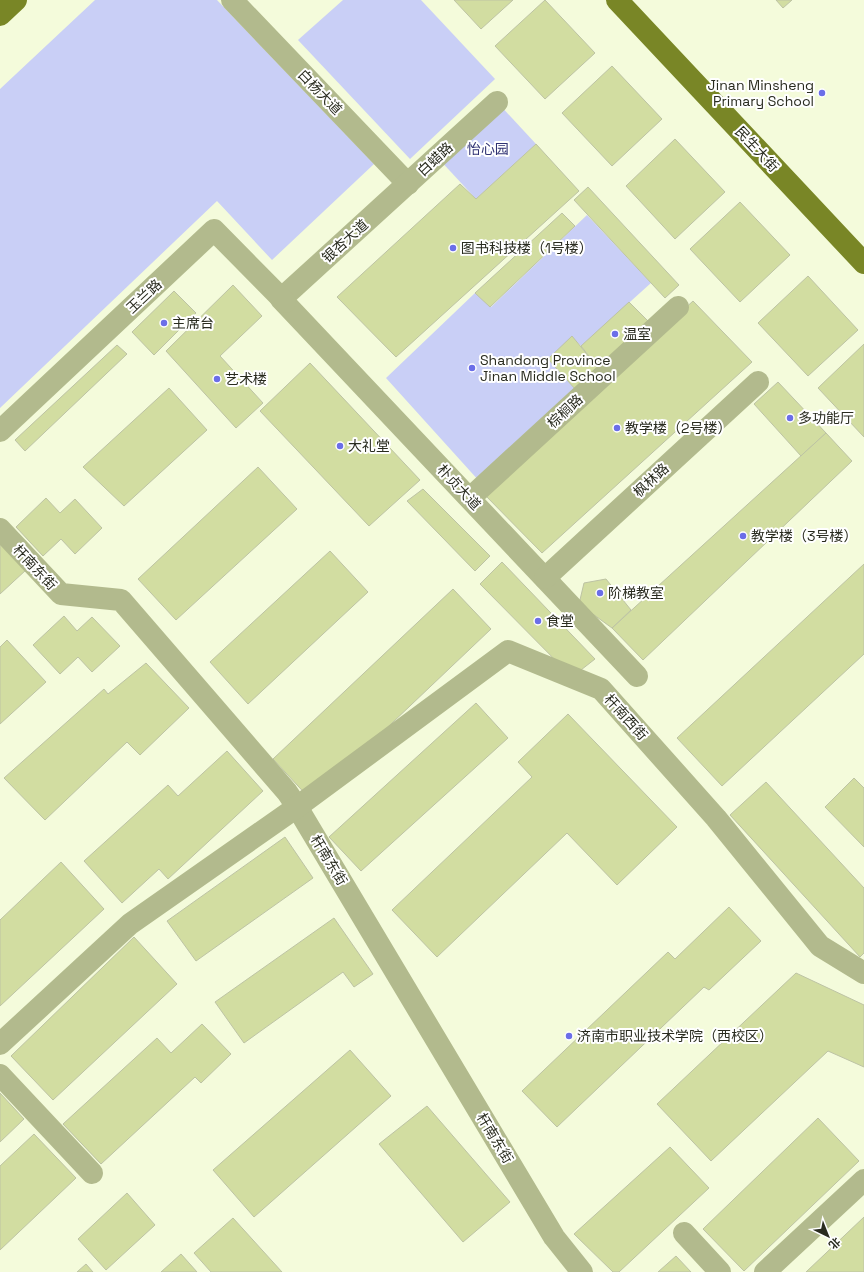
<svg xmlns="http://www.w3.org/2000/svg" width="864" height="1272" font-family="'Space Grotesk','Noto Sans SC',sans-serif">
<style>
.green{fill:#c9cff6}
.building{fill:#d2dda1;stroke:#bdc3a4}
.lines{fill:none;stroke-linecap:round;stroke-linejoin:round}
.minor{stroke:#b2ba8d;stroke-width:22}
.major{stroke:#798626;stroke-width:22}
.poi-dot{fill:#6b6ee8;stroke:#fff;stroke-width:1.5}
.labels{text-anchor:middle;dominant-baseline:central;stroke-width:4;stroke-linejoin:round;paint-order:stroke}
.poi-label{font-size:14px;fill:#292b1f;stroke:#fff;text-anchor:start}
.street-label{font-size:14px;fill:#292b1f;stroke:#fff}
.park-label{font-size:14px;fill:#303273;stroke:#fff}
</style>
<rect width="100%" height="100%" fill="#f4fbdb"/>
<!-- green -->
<g class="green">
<polygon points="95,0 217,0 374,164 272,260 217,201 0,408 0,89"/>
<polygon points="343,0 421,0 495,79 410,159 298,40"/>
<polygon points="497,102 536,144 476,199 437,157"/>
<polygon points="587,215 651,283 581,346 572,337 548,359 576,390 480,482 386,378 475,293 491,307"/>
</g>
<!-- building -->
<g class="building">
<polygon points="454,0 513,0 481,29"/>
<polygon points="545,0 595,53 545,99 495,46"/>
<polygon points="776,0 792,0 783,8"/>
<polygon points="612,66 662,119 612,166 562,113"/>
<polygon points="675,139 725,192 675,239 626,186"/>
<polygon points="536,144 579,191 396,357 337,297 460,184 476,199"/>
<polygon points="588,187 679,285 665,298 574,200"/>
<polygon points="740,202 790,255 740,302 690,249"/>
<polygon points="562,213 575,226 490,307 475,293"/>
<polygon points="808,276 858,330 808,376 758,323"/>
<polygon points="233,285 262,316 220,356 263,403 236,428 166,351"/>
<polygon points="174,291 196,313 154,355 132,332"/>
<polygon points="693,301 752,362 542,553 483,493"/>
<polygon points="629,302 649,322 599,369 581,346"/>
<polygon points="572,336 599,369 576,390 548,359"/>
<polygon points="864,344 864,437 818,388"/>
<polygon points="117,345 127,354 25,451 15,440"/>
<polygon points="310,363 420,480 369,526 260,411"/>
<polygon points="778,382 826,433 801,456 754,404"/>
<polygon points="169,388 207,430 124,506 83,467"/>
<polygon points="826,433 852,461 643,660 612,628"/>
<polygon points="258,467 297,509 176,620 138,579"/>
<polygon points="423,489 490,556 475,571 407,501"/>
<polygon points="46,498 60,513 75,499 102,528 75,554 61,539 43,556 16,527"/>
<polygon points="0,541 26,570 0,594"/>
<polygon points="330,551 368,592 248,704 210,662"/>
<polygon points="502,562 595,659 572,677 480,584"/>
<polygon points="864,564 864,654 722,786 677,738"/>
<polygon points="606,579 631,610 612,628 579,604 584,583"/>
<polygon points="453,589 491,629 311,800 273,759"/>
<polygon points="64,616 77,631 92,617 120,646 92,672 78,657 60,674 33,645"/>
<polygon points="7,640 46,682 0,724 0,647"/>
<polygon points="146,663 189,708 140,755 127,742 45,820 4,778 104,689 108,694"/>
<polygon points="476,703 508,738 361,871 329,837"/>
<polygon points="568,714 677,827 617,885 567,833 437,957 392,910 532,777 518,762"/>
<polygon points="227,751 263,791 168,879 159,869 122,903 84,861 168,785 178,796"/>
<polygon points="854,778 864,788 864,847 825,807"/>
<polygon points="766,782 864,888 864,953 860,957 730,815"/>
<polygon points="285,837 313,878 196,961 167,921"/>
<polygon points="61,862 104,909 0,1006 0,920"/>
<polygon points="729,907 761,941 709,990 704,987 557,1127 522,1091 668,952 675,959"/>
<polygon points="334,918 373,974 354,987 343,972 244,1043 215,1002"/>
<polygon points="134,937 177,984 53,1100 11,1056"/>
<polygon points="796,973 864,1005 864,1067 828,1051 711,1161 657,1104"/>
<polygon points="202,1024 231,1054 201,1083 195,1077 101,1164 63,1124 157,1038 171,1053"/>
<polygon points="350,1050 391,1096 254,1217 213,1170"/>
<polygon points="0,1093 24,1119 0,1142"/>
<polygon points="427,1106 510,1202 463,1242 379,1144"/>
<polygon points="818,1118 859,1161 744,1271 703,1229"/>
<polygon points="34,1134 76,1178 0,1250 0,1166"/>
<polygon points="670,1147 709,1188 619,1272 613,1272 574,1234"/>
<polygon points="127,1193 155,1225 106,1270 78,1239"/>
<polygon points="864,1217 864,1272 806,1272"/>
<polygon points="233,1218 282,1272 211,1272 194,1253"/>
<polygon points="181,1254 197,1272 161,1272"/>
<polygon points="676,1256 691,1272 658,1272"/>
<polygon points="86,1264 93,1272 77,1272"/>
</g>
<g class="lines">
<!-- minor -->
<g class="minor">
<polyline points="232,0 408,184"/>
<polyline points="497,102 281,299 637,676"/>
<polyline points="0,431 214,230 285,302"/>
<polyline points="470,498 678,307"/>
<polyline points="0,529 61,594 121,600 287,792 297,807 554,1237 582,1272"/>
<polyline points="545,578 758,382"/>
<polyline points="0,1044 130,924 297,807 508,651 601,689 716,818 820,946 864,973"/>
<polyline points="0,1075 92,1173"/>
<polyline points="684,1233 720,1272"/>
<polyline points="765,1272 864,1180"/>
</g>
<!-- major -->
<g class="major">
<polyline points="617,0 864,263"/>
<polyline points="0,15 16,0"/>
</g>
</g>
<!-- markers -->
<g class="poi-dot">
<circle cx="822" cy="93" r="4"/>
<circle cx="453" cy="248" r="4"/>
<circle cx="164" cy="323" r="4"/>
<circle cx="615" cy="334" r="4"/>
<circle cx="472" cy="368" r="4"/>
<circle cx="217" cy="379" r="4"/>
<circle cx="790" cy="418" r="4"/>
<circle cx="617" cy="428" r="4"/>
<circle cx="340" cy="446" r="4"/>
<circle cx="743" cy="536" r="4"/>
<circle cx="600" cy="593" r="4"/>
<circle cx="538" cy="621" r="4"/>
<circle cx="569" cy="1036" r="4"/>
</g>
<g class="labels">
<!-- poi labels -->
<g class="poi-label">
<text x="814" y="85" text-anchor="end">Jinan Minsheng<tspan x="814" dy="16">Primary School</tspan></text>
<text x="461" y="248">图书科技楼（1号楼）</text>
<text x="172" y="323">主席台</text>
<text x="623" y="334">温室</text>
<text x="480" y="360">Shandong Province<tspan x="480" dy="16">Jinan Middle School</tspan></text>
<text x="225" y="379">艺术楼</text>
<text x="798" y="418">多功能厅</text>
<text x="625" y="428">教学楼（2号楼）</text>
<text x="348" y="446">大礼堂</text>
<text x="751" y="536">教学楼（3号楼）</text>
<text x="608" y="593">阶梯教室</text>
<text x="546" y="621">食堂</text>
<text x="577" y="1036">济南市职业技术学院（西校区）</text>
</g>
<!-- street labels -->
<g class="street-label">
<text transform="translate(320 92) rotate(46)">白杨大道</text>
<text transform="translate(757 149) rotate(47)">民生大街</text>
<text transform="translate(435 159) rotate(-43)">白蜡路</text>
<text transform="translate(345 241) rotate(-42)">银杏大道</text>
<text transform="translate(144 296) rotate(-43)">玉兰路</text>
<text transform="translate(565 411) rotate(-43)">棕榈路</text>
<text transform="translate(651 480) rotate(-43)">枫林路</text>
<text transform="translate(459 487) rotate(47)">朴贞大道</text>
<text transform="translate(35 567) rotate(47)">杆南东街</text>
<text transform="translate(626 717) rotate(48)">杆南西街</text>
<text transform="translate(329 860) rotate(59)">杆南东街</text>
<text transform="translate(495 1138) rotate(59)">杆南东街</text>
</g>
<!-- park labels -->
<g class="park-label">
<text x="488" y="149">怡心园</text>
</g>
</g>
<!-- north arrow -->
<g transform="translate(828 1236) rotate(137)" stroke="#ffffff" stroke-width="3" paint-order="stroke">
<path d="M0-3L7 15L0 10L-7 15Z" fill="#292b1f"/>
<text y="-6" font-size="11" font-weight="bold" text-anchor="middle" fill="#292b1f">北</text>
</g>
</svg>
